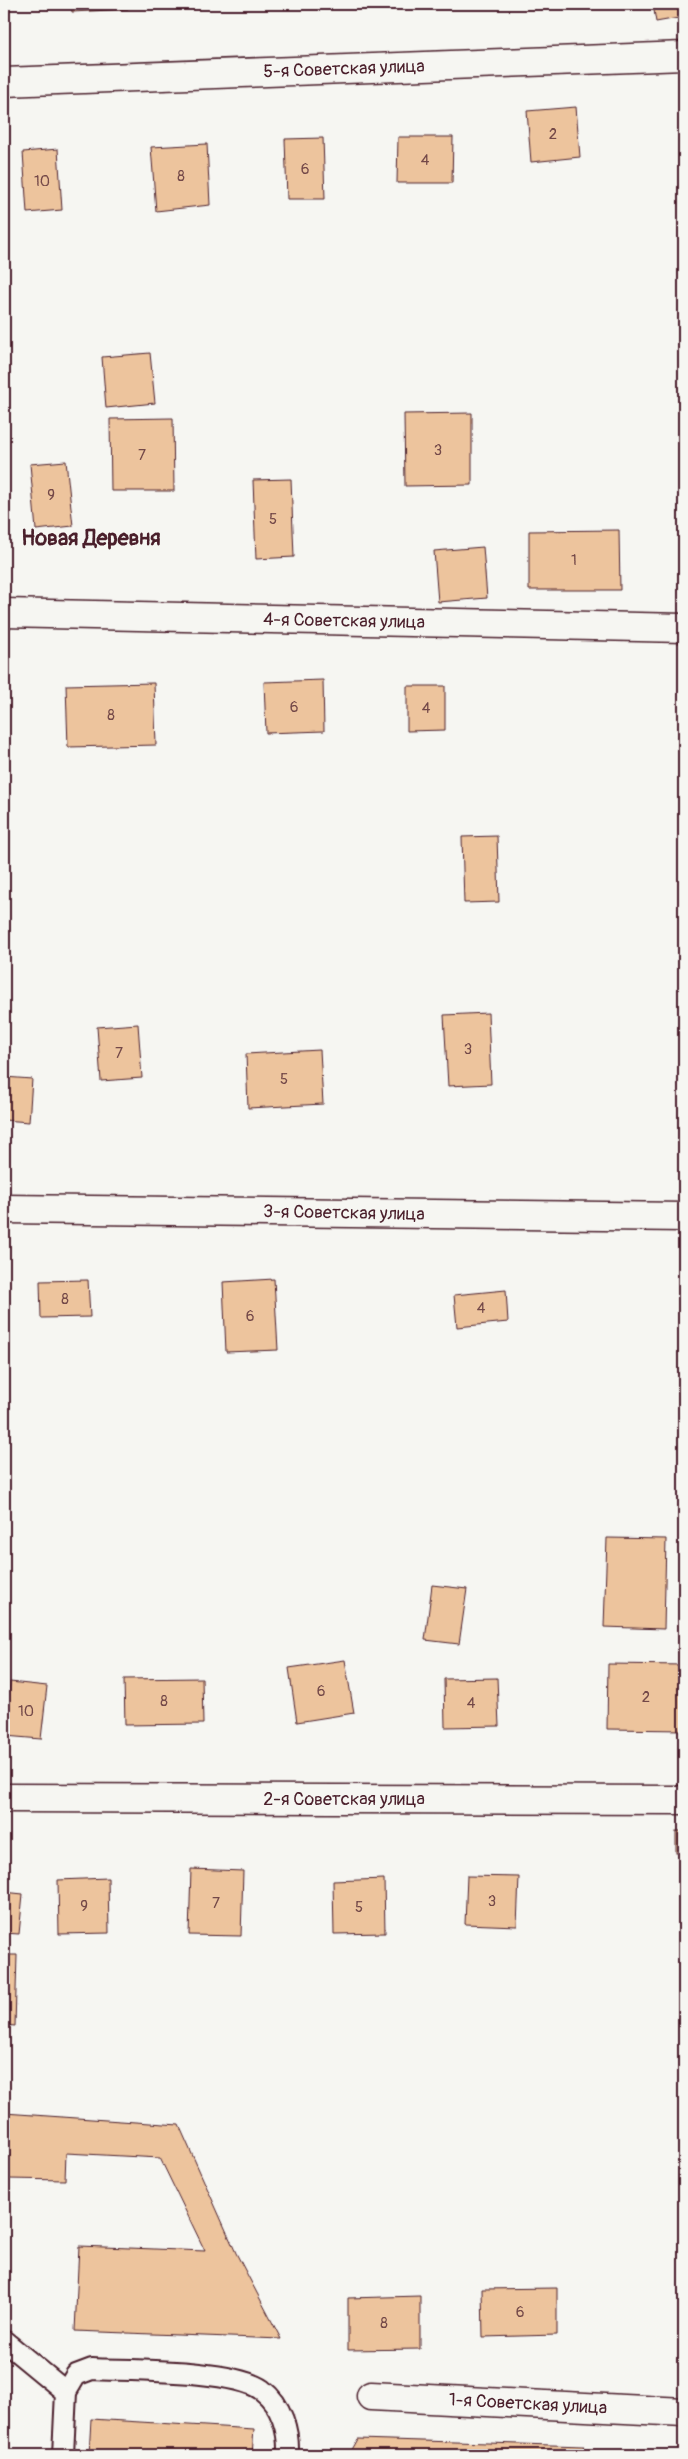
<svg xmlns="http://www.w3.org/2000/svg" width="688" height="2459" font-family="Pangolin,sans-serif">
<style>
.building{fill:#edc49d;stroke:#4a1f2b}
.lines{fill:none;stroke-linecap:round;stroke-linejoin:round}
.lane-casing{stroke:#4a1f2b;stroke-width:24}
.street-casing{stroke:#4a1f2b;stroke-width:31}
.lane{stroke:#f6f6f2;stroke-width:20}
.street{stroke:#f6f6f2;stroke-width:28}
.labels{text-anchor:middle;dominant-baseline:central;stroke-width:4;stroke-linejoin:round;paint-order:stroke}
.number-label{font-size:15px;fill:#734848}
.street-label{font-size:18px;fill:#4a1f2b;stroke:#f6f6f2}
.district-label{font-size:22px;font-weight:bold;fill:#4a1f2b;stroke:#f6f6f2}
</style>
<rect width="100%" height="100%" fill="#f6f6f2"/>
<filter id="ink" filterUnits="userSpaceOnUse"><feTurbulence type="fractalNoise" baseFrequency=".02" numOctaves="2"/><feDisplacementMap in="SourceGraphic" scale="10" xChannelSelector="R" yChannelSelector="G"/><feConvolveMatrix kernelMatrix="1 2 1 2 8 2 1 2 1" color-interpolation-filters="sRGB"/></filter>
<g filter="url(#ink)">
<!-- building -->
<g class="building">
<polygon points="71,4 128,4 128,9 72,12"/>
<polygon points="525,4 582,4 582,7 526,8"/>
<polygon points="653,4 684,4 684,17 656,22"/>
<polygon points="576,107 580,157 531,162 527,111"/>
<polygon points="398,137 453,137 452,183 397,183"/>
<polygon points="323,138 325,199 287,199 285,139"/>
<polygon points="207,144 210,205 156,211 151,147"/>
<polygon points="58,149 62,210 27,213 23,152"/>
<polygon points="150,353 155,403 106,408 102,357"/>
<polygon points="472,413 472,485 405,486 404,414"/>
<polygon points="173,418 174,491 111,491 110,419"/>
<polygon points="66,461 73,526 36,530 30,464"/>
<polygon points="291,479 294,557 256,559 253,480"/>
<polygon points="619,530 620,590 529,590 529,531"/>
<polygon points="483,547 487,598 438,602 434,551"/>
<polygon points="323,680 324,731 266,733 264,682"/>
<polygon points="154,683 156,745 68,747 66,685"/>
<polygon points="407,686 445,686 445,730 407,731"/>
<polygon points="497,836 499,902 464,903 462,837"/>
<polygon points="488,1013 491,1084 448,1086 444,1015"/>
<polygon points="138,1024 142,1078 101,1081 97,1027"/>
<polygon points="320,1050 323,1104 248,1108 246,1054"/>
<polygon points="4,1077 32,1079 29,1122 4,1120"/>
<polygon points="274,1279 278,1350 226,1352 223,1282"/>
<polygon points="88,1280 90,1317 41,1318 40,1281"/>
<polygon points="506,1290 508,1322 457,1327 454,1295"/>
<polygon points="607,1538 666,1539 664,1629 604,1627"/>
<polygon points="432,1585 467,1589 459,1644 425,1640"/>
<polygon points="345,1660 354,1713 297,1722 289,1668"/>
<polygon points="608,1664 684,1665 684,1730 607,1729"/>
<polygon points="202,1678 203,1724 125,1725 124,1679"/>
<polygon points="497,1678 499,1726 445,1727 444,1679"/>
<polygon points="10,1682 47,1686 41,1739 5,1736"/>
<rect x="676" y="1831" width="8" height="22"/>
<polygon points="191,1869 243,1871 241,1936 189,1935"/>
<polygon points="467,1876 519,1877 517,1926 465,1924"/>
<polygon points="108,1878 109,1933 59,1934 58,1880"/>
<polygon points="384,1879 385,1933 334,1934 333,1881"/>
<polygon points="4,1892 23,1894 19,1934 4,1933"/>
<polygon points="4,1955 17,1955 15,2026 4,2025"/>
<polygon points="4,2113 179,2125 236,2253 281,2339 75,2331 79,2246 205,2251 160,2158 66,2153 65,2180 9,2179 9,2153 4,2152"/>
<polygon points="557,2288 557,2335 483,2337 482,2289"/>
<polygon points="420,2296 420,2349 348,2350 348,2298"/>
<polygon points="91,2419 254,2429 252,2455 89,2455"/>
<polygon points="358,2439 584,2446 578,2455 349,2455"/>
</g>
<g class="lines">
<!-- lane casing -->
<g class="lane-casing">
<g id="lane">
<polyline points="4,2341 66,2392"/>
<path d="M63,2455l3,-63 10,-17 16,-6c40,2 140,0 170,21 20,15 27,42 26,65"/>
</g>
</g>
<!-- street casing -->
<g class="street-casing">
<g id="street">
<polyline points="4,82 684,56"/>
<polyline points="4,613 684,628"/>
<polyline points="4,1209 684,1217"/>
<polyline points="4,1798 684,1800"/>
<polyline points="371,2396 684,2412"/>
</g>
</g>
<!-- lane -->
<use href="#lane" class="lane"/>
<!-- street -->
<use href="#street" class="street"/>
</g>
</g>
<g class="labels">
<!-- number labels -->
<g class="number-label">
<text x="553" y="134">2</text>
<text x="425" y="160">4</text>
<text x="305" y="169">6</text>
<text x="181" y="176">8</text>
<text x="42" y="181">10</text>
<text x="438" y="450">3</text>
<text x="142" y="455">7</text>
<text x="51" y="495">9</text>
<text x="273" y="519">5</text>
<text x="574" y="560">1</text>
<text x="294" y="707">6</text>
<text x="426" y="708">4</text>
<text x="111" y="715">8</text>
<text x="468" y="1049">3</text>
<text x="119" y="1053">7</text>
<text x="284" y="1079">5</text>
<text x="65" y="1299">8</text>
<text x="481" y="1308">4</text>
<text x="250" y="1316">6</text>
<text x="321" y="1691">6</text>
<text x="646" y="1697">2</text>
<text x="164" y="1701">8</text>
<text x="471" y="1703">4</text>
<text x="26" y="1711">10</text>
<text x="492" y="1901">3</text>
<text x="216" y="1903">7</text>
<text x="84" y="1906">9</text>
<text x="359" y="1907">5</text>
<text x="520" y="2312">6</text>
<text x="384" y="2323">8</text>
</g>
<!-- street labels -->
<g class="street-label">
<text transform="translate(344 69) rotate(-2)">5-я Советская улица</text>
<text transform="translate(344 621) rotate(1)">4-я Советская улица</text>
<text transform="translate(344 1213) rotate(1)">3-я Советская улица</text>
<text x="344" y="1799">2-я Советская улица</text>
<text transform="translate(528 2404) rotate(3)">1-я Советская улица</text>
</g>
<!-- district labels -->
<g class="district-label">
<text x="91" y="538">Новая Деревня</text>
</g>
</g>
<!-- margin -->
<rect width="688" height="2459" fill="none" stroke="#f6f6f2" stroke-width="20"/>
<rect x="10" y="10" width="668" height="2439" fill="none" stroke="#4a1f2b" stroke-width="2" filter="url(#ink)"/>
</svg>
